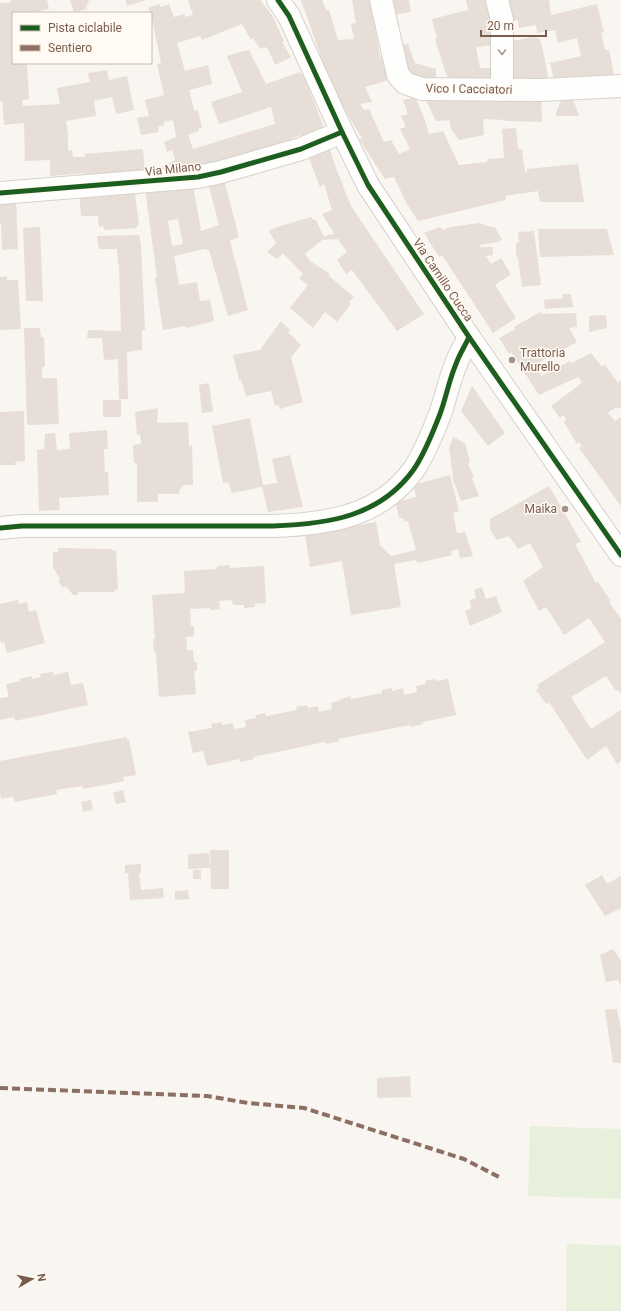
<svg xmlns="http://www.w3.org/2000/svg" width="621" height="1311" font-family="Roboto,sans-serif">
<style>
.green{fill:#e7f0db}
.building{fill:#e6ded7;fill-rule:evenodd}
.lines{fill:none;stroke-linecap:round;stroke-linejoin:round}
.minor-casing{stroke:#d7d1cb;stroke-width:24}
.minor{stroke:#fefefd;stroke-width:22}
.quiet{stroke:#8d6e63;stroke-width:4;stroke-dasharray:8 4;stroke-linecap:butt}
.cycleway-casing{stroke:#fffaf3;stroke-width:8}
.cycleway{stroke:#1b5e20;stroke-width:5}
.oneway{stroke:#a8958b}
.poi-dot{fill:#a69286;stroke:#fffaf3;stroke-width:1.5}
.labels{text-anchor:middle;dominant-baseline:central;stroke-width:3;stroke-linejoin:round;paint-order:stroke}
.street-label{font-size:12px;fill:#7a5c4d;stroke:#fffaf3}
.poi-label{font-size:12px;fill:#7a5c4d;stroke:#fffaf3;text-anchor:start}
</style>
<rect width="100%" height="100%" fill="#f9f5f0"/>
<!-- green -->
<g class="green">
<polygon points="530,1126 621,1129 621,1199 528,1196"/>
<polygon points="567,1244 621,1246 621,1311 566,1311"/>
</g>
<!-- building -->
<g class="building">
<polygon points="11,0 47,0 49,9 35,12 36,13 13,13 13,63 27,63 29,99 22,100 23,106 60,104 57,88 90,82 88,73 107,70 109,80 127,76 134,110 116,114 112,97 94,101 96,116 66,121 68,133 68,151 72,150 73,157 85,157 85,154 143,149 145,173 85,179 85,173 50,176 50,160 25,161 24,123 4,125 2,101 0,101 0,3 11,2"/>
<polygon points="70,0 92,0 88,1 89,5 86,5 87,9 74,12"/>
<polygon points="126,0 146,0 127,6"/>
<polygon points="188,0 260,0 272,15 284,41 282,42 291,57 275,65 268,49 265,47 260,49 253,38 251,40 242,24 202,40 200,36 177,43 185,71 208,65 212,84 189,90 194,109 194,111 198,110 202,128 199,128 199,131 188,135 193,149 275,124 271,107 219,124 211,102 242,92 227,56 240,52 249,50 266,84 300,72 301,75 303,74 323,125 322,126 336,168 351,206 424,314 397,331 352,270 346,274 337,260 347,252 338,239 322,240 305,254 310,261 330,274 329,276 354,297 349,302 351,304 337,322 325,312 313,328 290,308 308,285 299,278 303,274 283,253 277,259 267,252 276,243 269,231 277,227 311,217 313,220 316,220 324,237 330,234 332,235 334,233 322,214 332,210 324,184 320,187 300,135 291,139 293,144 172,172 169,163 175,160 172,150 167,152 164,142 176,137 173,120 164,122 164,125 158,127 159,132 141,135 137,118 149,116 145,100 164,95 157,64 161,63 151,13 150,13 148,8 159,4 161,7 169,4 174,17 184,14 185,17 193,15"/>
<polygon points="301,0 322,0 326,10 329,10 338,40 354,39 351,24 356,23 352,0 371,0 380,57 382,56 382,59 386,58 392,79 365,87 372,102 360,104 364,110 369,109 384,142 391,140 399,154 410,149 400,129 406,127 401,116 408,114 403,100 415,97 425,120 429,134 443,131 459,165 487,162 487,159 504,158 502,129 516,128 518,149 522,149 525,172 527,172 527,169 578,164 584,202 540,202 538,191 505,196 506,200 418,221 407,204 394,177 385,179 359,139 362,138 333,91"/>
<polygon points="384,0 409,0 411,12 388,16"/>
<polygon points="466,0 493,0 494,45 476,47 480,68 494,68 494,82 450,82 445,71 435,39 437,39 432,19 468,10"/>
<polygon points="501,0 549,0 551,15 597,4 604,32 601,33 605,50 609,50 615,80 555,84 550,63 581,56 577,38 558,43 555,30 537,33 536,25 519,28 518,20 508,21"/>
<polygon points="534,37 540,39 542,46 549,81 508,86 506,42"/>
<polygon points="408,44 415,63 436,69 436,79 406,75 396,47"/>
<polygon points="541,96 542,122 505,121 505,120 483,119 484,135 459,140 451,129 449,120 436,121 426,100"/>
<polygon points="562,98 573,99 579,116 555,116"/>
<path d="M223,176l16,61 -9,4 18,69 -20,6 -19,-66 -5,-1 -30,7 5,29 18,-3 3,19 10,-1 4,21 -28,7 -1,-2 -22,4 -8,-52 2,-1 -12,-88 48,-4 8,46 18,-6 -12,-46zM178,219l5,25 -11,2 -4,-25z"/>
<polygon points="134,186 139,225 137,225 137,228 104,230 103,226 99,227 98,216 81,216 79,191"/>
<polygon points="16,199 18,249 2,250 1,224 0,224 0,200"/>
<polygon points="479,223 491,227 495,227 502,240 497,242 480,245 481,247 493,247 493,255 486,256 491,264 501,258 511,274 495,285 516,318 493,333 442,255 439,257 424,233 440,227 443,230 450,227"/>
<polygon points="40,227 43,301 26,301 23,228"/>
<polygon points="538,229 607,229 614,255 540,257"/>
<polygon points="534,231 541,285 522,287 518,257 516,257 516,243 519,243 518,232"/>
<polygon points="139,235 141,244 145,330 142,330 142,350 127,352 128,399 119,399 118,359 104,360 102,338 87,338 88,330 121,331 119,264 118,264 117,249 99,249 97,236"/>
<polygon points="7,276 7,280 18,280 21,329 0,330 0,277"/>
<polygon points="562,294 571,294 573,307 545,309 544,300 563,298"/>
<polygon points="540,312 541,314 576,313 577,327 569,328 577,342 536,364 541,376 570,361 572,363 591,353 601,366 605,365 618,383 621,381 621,407 618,409 616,407 608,413 615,421 621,417 621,506 579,448 582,446 579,442 577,444 564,422 566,419 563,415 560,418 551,406 582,383 578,377 539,395 511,352 509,354 499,338 515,329 514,327"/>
<polygon points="606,315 607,328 589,332 589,316"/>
<polygon points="281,321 290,330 288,332 301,345 291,357 303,402 280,409 278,404 275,406 271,391 246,396 241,380 239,380 233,355 260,350"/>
<polygon points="24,328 40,328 41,337 44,337 45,367 42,367 42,378 57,378 59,424 27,425"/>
<polygon points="209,383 213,412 202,413 199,385"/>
<polygon points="472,386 505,433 488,446 461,411"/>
<rect x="103" y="400" width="18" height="17"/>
<polygon points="158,408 157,423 188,422 189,446 192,445 193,485 184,485 180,489 179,494 158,494 158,502 137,502 137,463 134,463 133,445 141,444 140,434 137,435 135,412"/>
<polygon points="24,411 25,461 15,462 16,465 0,465 0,412"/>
<polygon points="250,418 263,485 277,483 272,459 290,455 303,507 268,512 262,487 232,493 228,482 223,483 212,426"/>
<polygon points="107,430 108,449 104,449 105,472 108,472 109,495 59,498 60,510 39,511 37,450 44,449 45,434 55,433 57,450 70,449 69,433"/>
<polygon points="453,437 465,443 470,462 468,464 474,477 472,478 479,496 461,501 455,484 454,485 449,448"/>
<polygon points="450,475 459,511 453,513 457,533 465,532 473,556 460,558 458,549 451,551 452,555 431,560 417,563 416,560 394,564 401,607 351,615 342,561 310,567 305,535 376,522 380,545 391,556 416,550 408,521 404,522 403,518 399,518 396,504 400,501 416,497 414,488 417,484"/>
<polygon points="549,486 581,542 575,544 596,583 598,582 610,600 609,602 621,619 621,694 618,690 616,691 606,676 571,697 591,729 621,710 621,761 617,764 606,746 587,760 549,702 546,704 536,690 539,688 537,685 605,642 589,618 564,635 546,607 539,611 523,581 543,567 530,543 518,549 509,536 497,540 490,530 490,519"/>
<polygon points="58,548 112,549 113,551 116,551 118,590 115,589 115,592 78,592 78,595 73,595 66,586 63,588 58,580 60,579 53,567 53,552 58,552"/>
<polygon points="230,565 230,568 264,566 266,603 254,604 255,607 244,608 244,605 233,605 232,600 219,601 220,609 210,610 209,608 190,609 191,626 194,626 194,636 186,637 187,650 193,650 194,662 197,662 197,670 194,671 196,694 159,697 156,653 154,653 153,639 155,639 152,595 185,593 184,571 217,569 217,566"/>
<polygon points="482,587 486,599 496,596 502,612 470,626 465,611 471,608 470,600 476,598 474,590"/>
<polygon points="18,600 19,604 27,602 29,612 36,610 45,643 7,653 4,642 1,643 0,637 0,604"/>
<polygon points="53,672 54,675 68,672 71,685 83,683 88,705 15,721 14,717 0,720 0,698 9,697 6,684 20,681 19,679 32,676 32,679 41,677 40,674"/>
<polygon points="435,679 436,681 448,679 456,715 423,722 423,724 411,727 410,725 338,739 339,741 326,744 325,742 253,757 254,759 240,762 240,759 207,766 203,751 193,753 188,732 212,728 211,724 222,722 222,725 233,723 234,729 246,727 245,720 256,718 256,715 265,713 266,716 297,710 296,707 307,705 308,708 318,706 319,712 332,709 331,703 341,700 340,699 351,696 351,699 382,693 382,690 392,688 392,691 403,688 404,695 417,692 416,686 426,684 425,681"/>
<polygon points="127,737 127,740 129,740 136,775 123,777 124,781 83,789 82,786 56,790 57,794 15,802 13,797 1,799 0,793 0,761"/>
<polygon points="123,790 126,802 116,804 113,793"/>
<polygon points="91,800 93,810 83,812 81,802"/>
<polygon points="210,850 229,850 229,889 211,889"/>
<polygon points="209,853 210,868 188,869 188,854"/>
<polygon points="141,864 141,873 139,873 141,890 163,888 164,898 130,900 128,873 125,873 125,865"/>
<rect x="193" y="870" width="8" height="9"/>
<polygon points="602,875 607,884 621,876 621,908 605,916 585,885"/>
<polygon points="188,890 189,899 175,900 175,891"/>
<polygon points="613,949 621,961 621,986 618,980 606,982 600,955"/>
<polygon points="617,1009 621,1029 621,1063 613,1063 605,1010"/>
<polygon points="410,1076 411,1097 377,1098 377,1078"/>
</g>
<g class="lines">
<!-- minor casing -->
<g class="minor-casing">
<g id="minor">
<polyline points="278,0 289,16 342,132 368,185 469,337 621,555"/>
<polyline points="381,0 398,75 405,83 422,89 542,90 621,86"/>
<polyline points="497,0 502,20 502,90"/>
<polyline points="0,193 198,177 221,172 301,149 342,132"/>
<path d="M0,528l22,-2h251c55,-2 107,-9 141,-57 11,-16 19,-37 26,-55 6,-16 9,-34 16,-50 3,-9 9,-18 13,-27"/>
</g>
</g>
<!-- minor -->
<use href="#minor" class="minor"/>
<!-- quiet -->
<polyline class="quiet" points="0,1088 207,1096 248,1103 304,1108 464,1159 499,1177"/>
<!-- cycleway casing -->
<g class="cycleway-casing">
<g id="cycleway">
<polyline points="278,0 289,16 342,132 368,185 469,337 621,555"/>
<polyline points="0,193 198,177 221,172 301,149 342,132"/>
<path d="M0,528l22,-2h251c55,-2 107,-9 141,-57 11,-16 19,-37 26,-55 6,-16 9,-34 16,-50 3,-9 9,-18 13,-27"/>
</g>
</g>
<!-- cycleway -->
<use href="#cycleway" class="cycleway"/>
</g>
<!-- one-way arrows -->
<defs><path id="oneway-chevron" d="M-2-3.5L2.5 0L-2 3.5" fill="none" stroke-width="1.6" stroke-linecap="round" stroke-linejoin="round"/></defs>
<use class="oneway" href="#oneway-chevron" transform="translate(502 52) rotate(90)"/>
<!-- markers -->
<g class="poi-dot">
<circle cx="512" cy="360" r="4"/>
<circle cx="565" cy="509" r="4"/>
</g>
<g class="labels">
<!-- street labels -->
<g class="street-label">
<text transform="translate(469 89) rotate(1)">Vico I Cacciatori</text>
<text transform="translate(173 169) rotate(-6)">Via Milano</text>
<text transform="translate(443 280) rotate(56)">Via Camillo Cucca</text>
</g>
<!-- poi labels -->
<g class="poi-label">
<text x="520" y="353">Trattoria<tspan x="520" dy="14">Murello</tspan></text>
<text x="557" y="509" text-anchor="end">Maika</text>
</g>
</g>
<!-- legend -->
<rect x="12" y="12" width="140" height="52" fill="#fffaf3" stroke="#cabbb1"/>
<rect x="20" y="25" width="20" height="6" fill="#1b5e20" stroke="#cabbb1"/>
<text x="48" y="32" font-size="12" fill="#7a5c4d">Pista ciclabile</text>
<rect x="20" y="45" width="20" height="6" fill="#8d6e63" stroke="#cabbb1"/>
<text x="48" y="52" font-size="12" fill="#7a5c4d">Sentiero</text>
<!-- north arrow -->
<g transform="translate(32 1279) rotate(81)" stroke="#fffaf3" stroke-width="3" paint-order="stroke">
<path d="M0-3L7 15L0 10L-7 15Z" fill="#7a5c4d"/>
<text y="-6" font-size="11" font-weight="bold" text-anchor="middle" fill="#7a5c4d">N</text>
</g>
<!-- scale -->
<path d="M481 30v6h65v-6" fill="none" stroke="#7a5c4d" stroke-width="2"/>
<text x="487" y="30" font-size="12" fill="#7a5c4d" stroke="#fffaf3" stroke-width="3" paint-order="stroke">20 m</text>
</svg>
